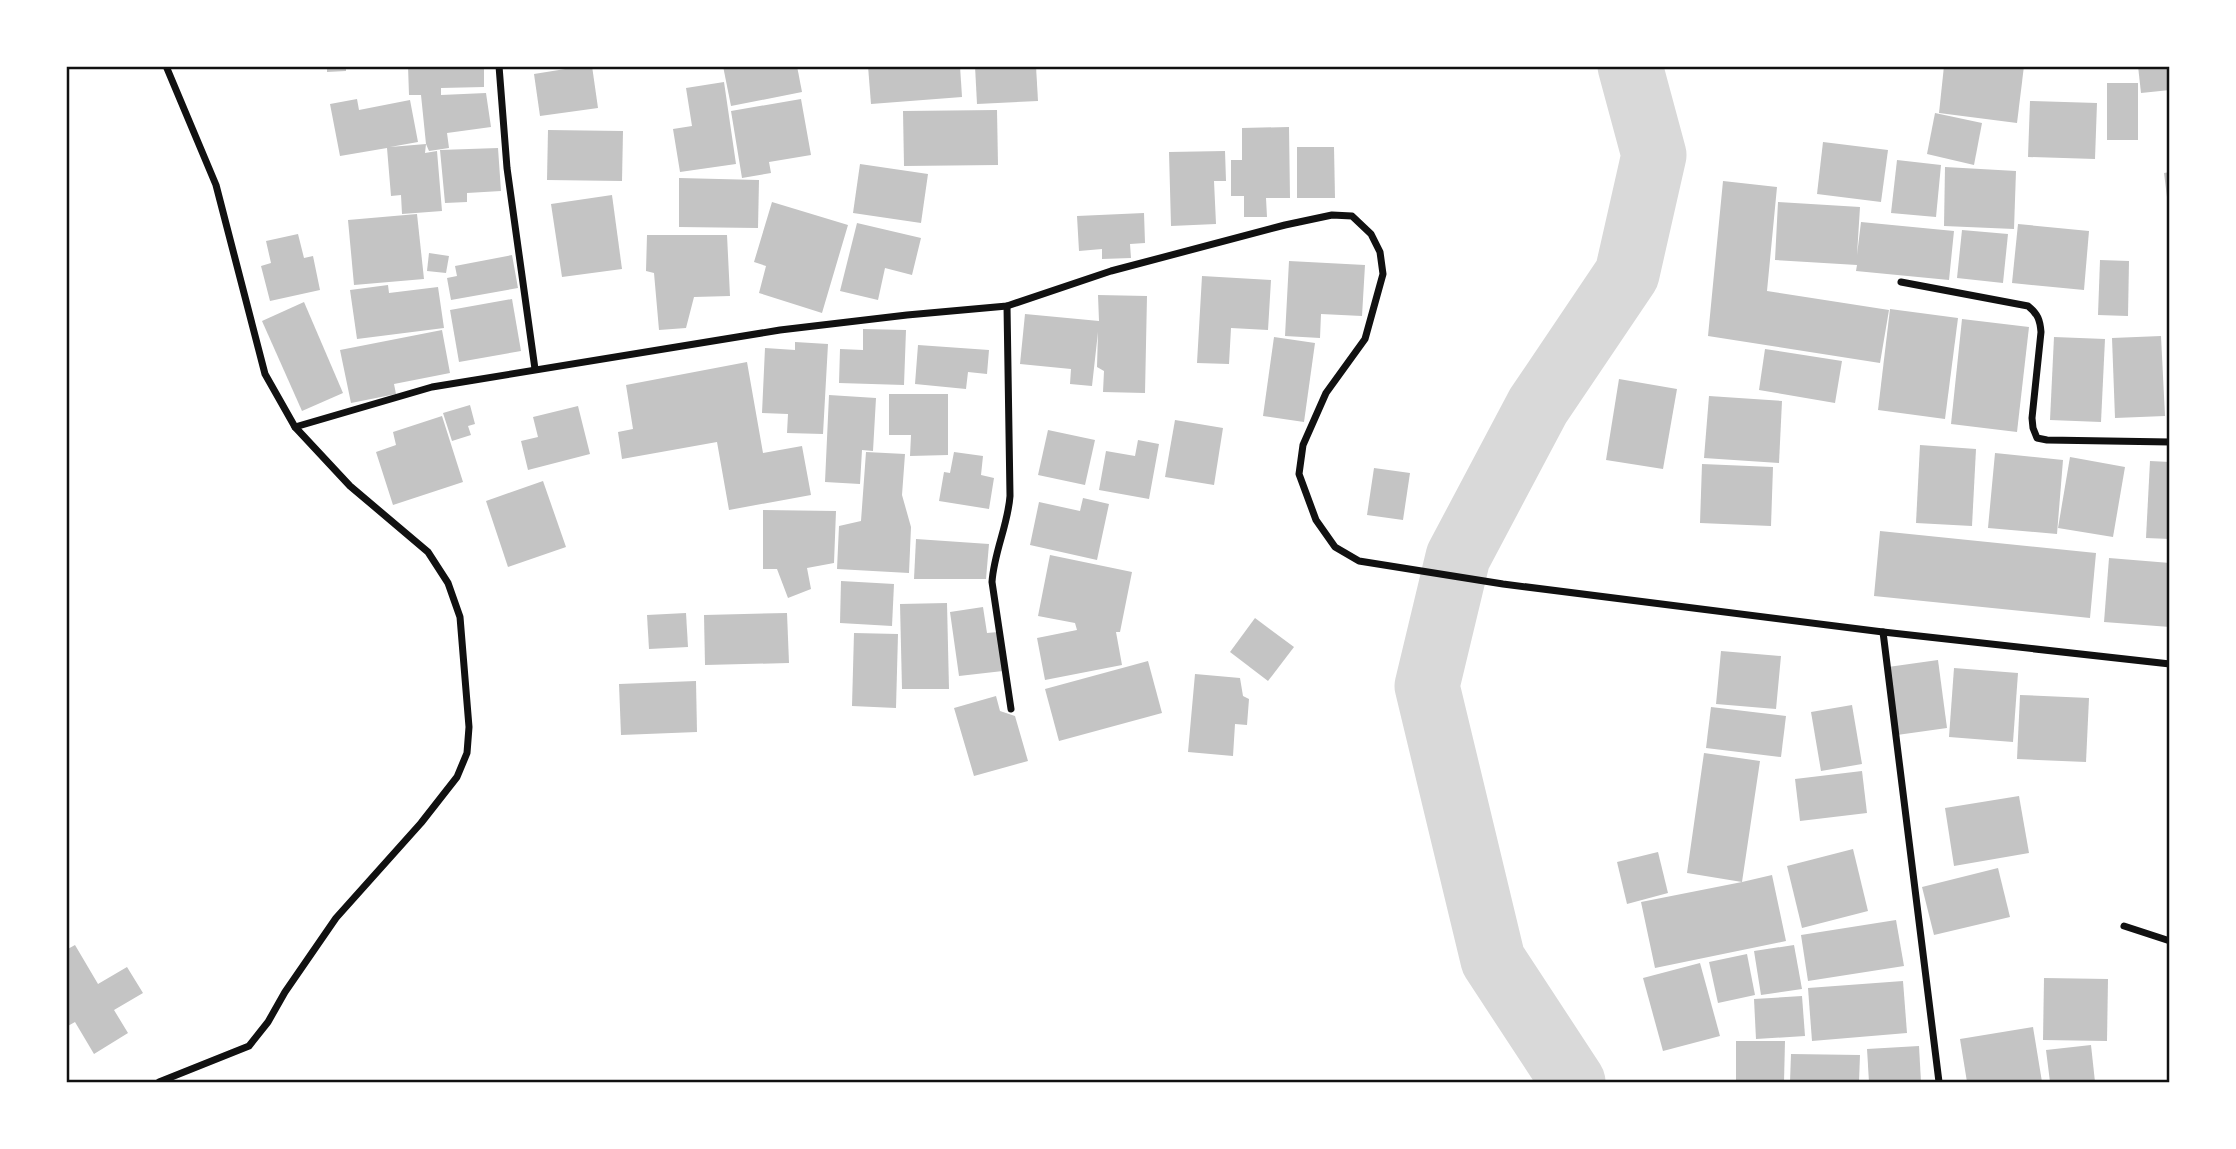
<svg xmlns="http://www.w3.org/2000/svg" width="2236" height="1149" font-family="'Noto Sans',sans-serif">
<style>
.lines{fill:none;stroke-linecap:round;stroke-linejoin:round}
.river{stroke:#d9d9d9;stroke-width:65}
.building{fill:#c4c4c4}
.minor{stroke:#111;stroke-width:7}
.neatline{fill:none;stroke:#111;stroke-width:2.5}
</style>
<rect width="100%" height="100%" fill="#fff"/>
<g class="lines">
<!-- river -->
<polyline class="river" points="1573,1082 1493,960 1427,686 1458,557 1538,406 1627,274 1654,155 1630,66"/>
</g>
<!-- building -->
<g class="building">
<polygon points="327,66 346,66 346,71 327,72"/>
<polygon points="408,66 484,66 484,87 441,88 441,95 486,93 491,127 447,133 449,148 429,151 426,144 421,95 409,95"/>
<polygon points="584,66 592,66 598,108 540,116 534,74"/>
<polygon points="723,66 797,66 802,92 731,106"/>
<polygon points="868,66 960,66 962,97 871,104"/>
<polygon points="975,66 1036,66 1038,101 977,104"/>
<polygon points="1944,66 2024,66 2017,123 1939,113"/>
<polygon points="2138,66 2170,66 2170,90 2141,93"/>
<polygon points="724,82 736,164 680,172 673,129 692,126 686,88"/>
<rect x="2107" y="83" width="31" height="57"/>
<polygon points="357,99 359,110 410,100 418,142 390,147 426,144 425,153 437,151 442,211 402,214 401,195 391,196 387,148 340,156 330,104"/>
<polygon points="801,99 811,155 769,162 771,173 742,178 731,111"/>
<polygon points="2030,101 2097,103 2095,159 2028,157"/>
<polygon points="997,110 998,165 904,166 903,111"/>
<polygon points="1935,113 1982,123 1974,165 1927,154"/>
<polygon points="1289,127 1290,198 1266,198 1267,217 1244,217 1244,196 1231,196 1231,160 1242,160 1242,128"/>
<polygon points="548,130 623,131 622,181 547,180"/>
<polygon points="1823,142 1888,150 1881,202 1817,194"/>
<polygon points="1297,147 1334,147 1335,198 1297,198"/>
<polygon points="498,148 501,191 467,193 467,202 445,203 440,150"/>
<polygon points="1225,151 1226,181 1214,181 1216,224 1171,226 1169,152"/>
<polygon points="1897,160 1941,165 1936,217 1891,213"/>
<polygon points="860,164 928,174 921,223 853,213"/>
<polygon points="1945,167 2016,171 2014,229 1944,226"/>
<polygon points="2170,172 2170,205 2168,205 2164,173"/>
<polygon points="679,178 759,180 758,228 679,227"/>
<polygon points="1723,181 1777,187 1767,291 1889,310 1880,363 1708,336"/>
<polygon points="612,195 622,269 562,277 551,204"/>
<polygon points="772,202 848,225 822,313 759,293 766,266 754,262"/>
<polygon points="1778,202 1860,207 1857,255 1861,222 1954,231 1949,280 1856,271 1857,265 1775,260"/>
<polygon points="1144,213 1145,243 1130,244 1131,258 1102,259 1102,249 1079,251 1077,216"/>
<polygon points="417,214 424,279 354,285 348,220"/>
<polygon points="857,223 921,238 912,275 885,268 878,300 840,291"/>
<polygon points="2018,224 2089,231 2084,290 2012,283"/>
<polygon points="1962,230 2008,234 2003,283 1957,278"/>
<polygon points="298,234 304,258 313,256 320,290 270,301 261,266 271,263 266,241"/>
<polygon points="647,235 727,235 730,296 694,297 686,328 659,330 654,273 646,271"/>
<polygon points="429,253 449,256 446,273 427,271"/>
<polygon points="512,255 518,288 451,300 447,278 457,276 455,266"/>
<polygon points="2100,260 2129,261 2128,316 2098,315"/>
<polygon points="1289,261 1365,265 1362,316 1321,314 1320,338 1285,336"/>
<polygon points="1202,276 1271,280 1268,330 1231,328 1229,364 1197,363"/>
<polygon points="388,285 389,293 438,287 444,328 357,339 350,290"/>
<polygon points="1098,295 1147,296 1145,393 1103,392 1104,371 1097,367 1098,332 1092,386 1070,384 1071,369 1020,364 1025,314 1099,321"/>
<polygon points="512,299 521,351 459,362 450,310"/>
<polygon points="304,302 343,393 302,411 262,321"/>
<polygon points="1890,309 1958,318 1945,419 1878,410"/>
<polygon points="1962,319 2029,327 2017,432 1951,424"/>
<polygon points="863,329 906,330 904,385 839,383 840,349 863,350"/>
<polygon points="442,330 450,373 394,384 396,394 351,403 340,350"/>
<polygon points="2161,336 2165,416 2115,418 2112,338"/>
<polygon points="1274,337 1315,343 1304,422 1263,416"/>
<polygon points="2054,337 2105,339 2101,422 2050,420"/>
<polygon points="795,342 828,344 823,434 787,433 788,414 762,413 765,348 795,350"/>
<polygon points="918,345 989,350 987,374 968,372 966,389 915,384"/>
<polygon points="1765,349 1842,361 1835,403 1759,390"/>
<polygon points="747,362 763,453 802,446 811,495 729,510 717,442 622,459 618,432 633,429 626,385"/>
<polygon points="1619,379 1677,389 1663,469 1606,460"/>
<polygon points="889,394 948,394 948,455 910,456 911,435 889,435"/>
<polygon points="829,395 876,398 873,451 862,450 860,484 825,482"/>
<polygon points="1709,396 1782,401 1779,463 1704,458"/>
<polygon points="470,405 475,424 468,426 471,435 452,441 443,413"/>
<polygon points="578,406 590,454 528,470 521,441 538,437 533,417"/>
<polygon points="442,416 463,482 393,505 376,452 396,445 393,432"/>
<polygon points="1175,420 1223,428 1214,485 1165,477"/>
<polygon points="1048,430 1095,440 1085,485 1038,475"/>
<polygon points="1138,440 1159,444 1149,499 1099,490 1106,451 1135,456"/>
<polygon points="1920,445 1976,449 1972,526 1916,523"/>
<polygon points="866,452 905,454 902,495 911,527 909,573 837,569 839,526 861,521"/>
<polygon points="954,452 983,456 981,475 994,478 989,509 939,501 944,472 950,473"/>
<polygon points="1995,453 2063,460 2057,534 1988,528"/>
<polygon points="2070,457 2125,467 2113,537 2058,528"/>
<polygon points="2150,461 2170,462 2170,539 2146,538"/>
<polygon points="1702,464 1773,467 1771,526 1700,523"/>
<polygon points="1374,468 1410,473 1403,520 1367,515"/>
<polygon points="543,481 566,547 508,567 486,501"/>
<polygon points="1083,498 1109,504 1097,560 1030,545 1039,502 1080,511"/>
<polygon points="763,510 836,511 834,563 807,568 811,589 788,598 777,569 763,569"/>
<polygon points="1880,531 2096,553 2090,618 1874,596"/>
<polygon points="916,539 989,544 986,579 914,579"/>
<polygon points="1050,555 1132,572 1120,632 1116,632 1122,665 1045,680 1037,638 1077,630 1075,623 1038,616"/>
<polygon points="2109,558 2170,563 2170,627 2104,622"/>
<polygon points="841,581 894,584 892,626 840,623"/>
<polygon points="947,603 949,689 902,689 900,604"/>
<polygon points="983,607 987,633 998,632 1003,671 959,676 950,612"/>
<polygon points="686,613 688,647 649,649 647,615"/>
<polygon points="787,613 789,663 705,665 704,615"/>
<polygon points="1255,618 1294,647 1268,681 1230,652"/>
<polygon points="854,633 898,634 896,708 852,706"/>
<polygon points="1721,651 1781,656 1776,709 1716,704"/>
<polygon points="1938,660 1947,728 1897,735 1888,667"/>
<polygon points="1148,661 1162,713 1059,741 1045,689"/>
<polygon points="1954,668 2018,673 2013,742 1949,737"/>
<polygon points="1195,674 1240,678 1243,696 1249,699 1247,725 1235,724 1233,756 1188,752"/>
<polygon points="696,681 697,732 621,735 619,684"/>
<polygon points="2020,695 2089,698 2086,762 2017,759"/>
<polygon points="996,696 1000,711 1015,716 1028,761 974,776 954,708"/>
<polygon points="1852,705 1862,764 1821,771 1811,712"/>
<polygon points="1711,707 1786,716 1781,757 1706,748"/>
<polygon points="1704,753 1760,761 1742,882 1772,875 1786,941 1655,968 1641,902 1742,882 1687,873"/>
<polygon points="1862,771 1867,813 1800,821 1795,779"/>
<polygon points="2019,796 2029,853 1954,866 1945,808"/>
<polygon points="1853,849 1868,911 1802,928 1787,866"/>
<polygon points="1658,852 1668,893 1627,904 1617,862"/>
<polygon points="1998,868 2010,917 1934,935 1922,887"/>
<polygon points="1896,920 1904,966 1808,981 1801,935"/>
<polygon points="75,945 98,984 127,967 143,993 114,1010 128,1033 94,1054 75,1022 66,1027 66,950"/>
<polygon points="1794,945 1802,989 1761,995 1754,951"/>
<polygon points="1747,954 1755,995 1718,1003 1709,962"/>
<polygon points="1700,963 1720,1036 1663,1051 1643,978"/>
<polygon points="2044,978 2108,979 2107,1041 2043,1040"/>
<polygon points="1903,981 1907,1033 1812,1041 1808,988"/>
<polygon points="1802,996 1805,1036 1756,1039 1754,999"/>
<polygon points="2033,1027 2042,1082 1967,1082 1960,1039"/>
<polygon points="1736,1041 1785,1041 1784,1082 1736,1082"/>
<polygon points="2091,1045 2095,1082 2050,1082 2046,1050"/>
<polygon points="1919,1046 1921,1082 1869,1082 1867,1049"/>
<polygon points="1791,1054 1860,1055 1859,1082 1790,1082"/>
</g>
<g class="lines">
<!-- minor -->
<g class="minor">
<polyline points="499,66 507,168 535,369"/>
<path d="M1901,282l127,24c10,8 12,14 13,26l-9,86 1,10 4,10 10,2 123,2"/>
<path d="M1007,306l3,190c-2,29 -16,56 -18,86l19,127"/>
<polyline points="295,427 432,387 780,330 907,315 1007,306 1111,271 1285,225 1332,215 1352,216 1371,234 1380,252 1383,274 1365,339 1326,393 1303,445 1299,474 1316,520 1335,547 1359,561 1503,584 1883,632 2170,664"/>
<polyline points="1883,632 1939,1082"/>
<polyline points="2124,926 2170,941"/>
<polyline points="159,1082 249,1046 268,1022 285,992 336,918 421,823 457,777 467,753 469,727 460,617 448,583 428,552 350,486 295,427 265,374 216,185 166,66"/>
</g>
</g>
<!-- border -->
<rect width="2236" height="1149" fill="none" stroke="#ffffff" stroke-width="136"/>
<rect x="68" y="68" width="2100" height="1013" class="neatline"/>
</svg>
